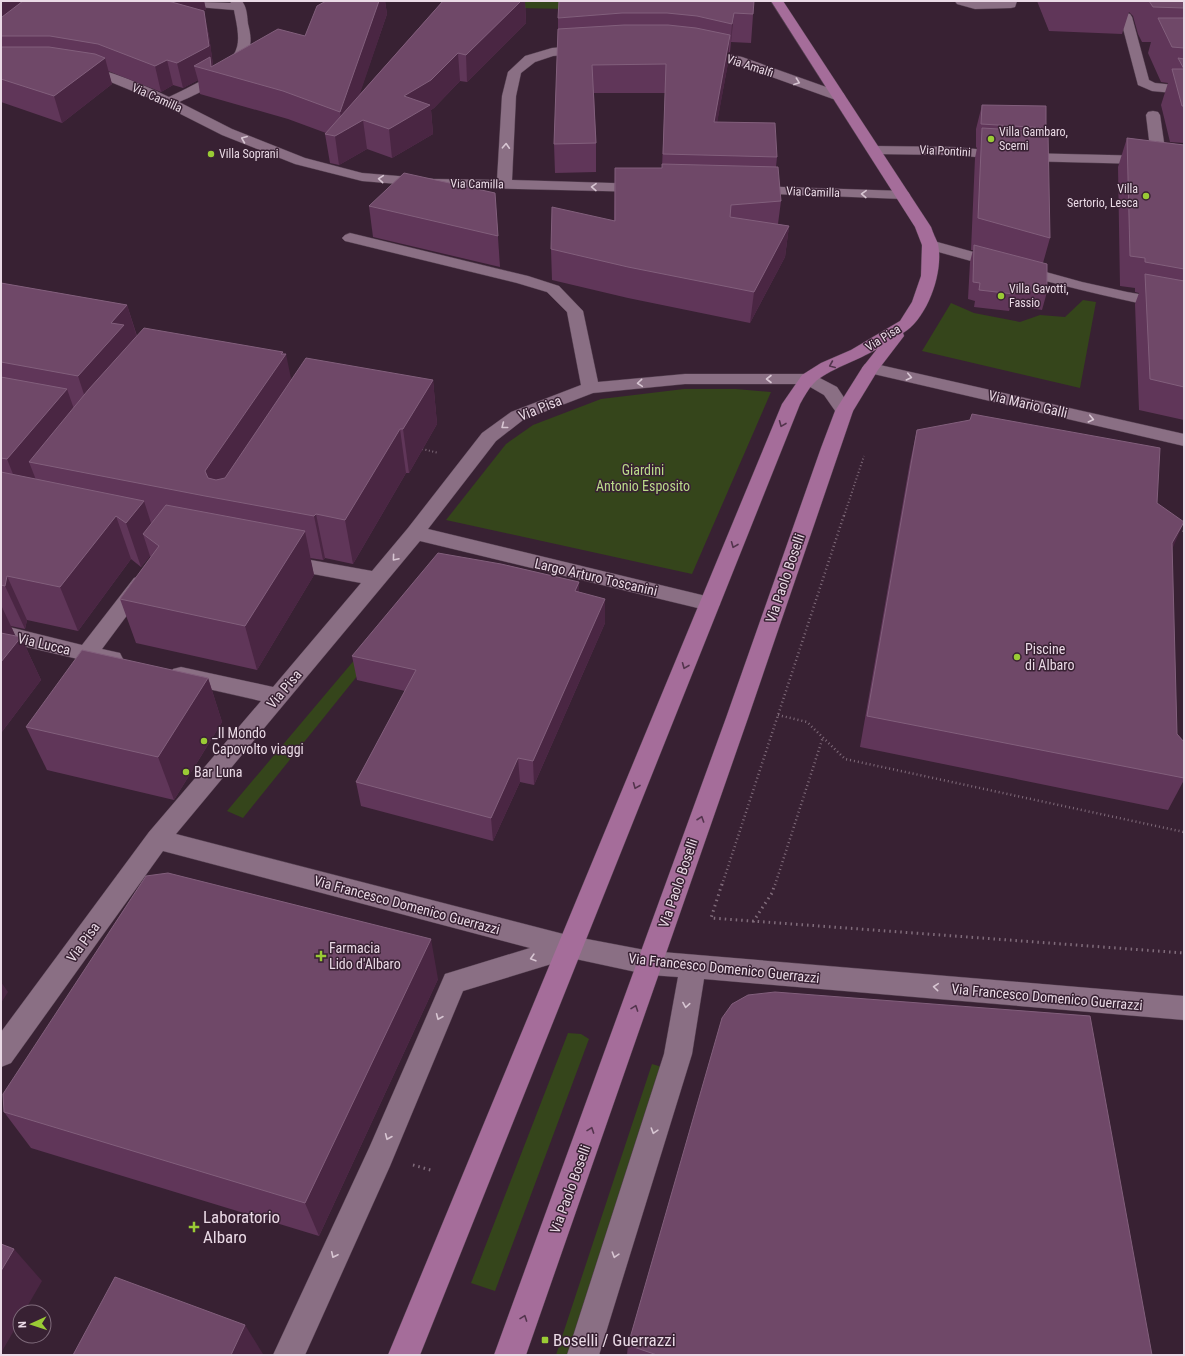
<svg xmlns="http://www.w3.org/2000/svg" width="1185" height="1356" font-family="'Roboto Condensed',sans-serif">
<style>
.green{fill:#35451b}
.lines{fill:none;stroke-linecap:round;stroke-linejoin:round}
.minor-casing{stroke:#544050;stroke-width:1}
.major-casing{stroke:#544050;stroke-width:1}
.path-far2{stroke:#806c7b;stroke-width:2;stroke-dasharray:1 2.5;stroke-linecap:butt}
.path-far1{stroke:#806c7b;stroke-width:2.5;stroke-dasharray:1 3;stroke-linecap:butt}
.path{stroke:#806c7b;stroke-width:3;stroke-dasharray:1.5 4;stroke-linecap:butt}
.minor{fill:#8a6f84;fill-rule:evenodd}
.major{fill:#a56d9a;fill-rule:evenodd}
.wall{fill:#603659}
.shaded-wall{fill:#4a2643}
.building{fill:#6f4868;stroke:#825f7c}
.oneway{stroke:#d7c5d2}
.oneway2{stroke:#53344d}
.poi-dot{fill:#9acb35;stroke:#382133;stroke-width:1.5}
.labels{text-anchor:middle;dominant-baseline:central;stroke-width:3;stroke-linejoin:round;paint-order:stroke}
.far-street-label{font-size:12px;fill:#eadae6;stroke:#382133}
.far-poi-label{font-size:12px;fill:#eadae6;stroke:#382133;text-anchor:start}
.street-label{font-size:14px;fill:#eadae6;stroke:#382133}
.park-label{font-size:14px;fill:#badb89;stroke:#382133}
.poi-label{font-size:14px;fill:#eadae6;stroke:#382133;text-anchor:start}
.near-poi-label{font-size:17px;fill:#eadae6;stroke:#382133;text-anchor:start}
</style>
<rect width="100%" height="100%" fill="#382133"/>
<!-- green -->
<g class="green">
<polygon points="455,1 663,1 660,11 473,7"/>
<polygon points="1083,300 1096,302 1080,388 922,351 951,303 974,313 1020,322 1040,315 1065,317"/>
<polygon points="684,389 736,389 771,392 692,574 446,520 506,444 533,425 601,399"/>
<polygon points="426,575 436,578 243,818 227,811"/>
<polygon points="568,1033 581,1034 589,1039 495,1291 471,1283"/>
<polygon points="652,1064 662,1067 569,1355 556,1355"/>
</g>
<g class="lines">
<!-- minor casing -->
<g class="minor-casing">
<g id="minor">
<path d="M167,1l64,2 -1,-2h12c5,7 5,14 6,23 2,8 4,17 1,25 -8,25 -47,43 -70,53l53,27 73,29 57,15 72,6 63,1 5,-84 6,-24 17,-16 27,-8 36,-3 5,1 1,3 -1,3 -40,4 -18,6 -14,11 -5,23 -4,84 132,4 5,1 2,3 -2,3 -5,1 -210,-5 -72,-6 -67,-17 -73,-29 -75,-38 -46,-19 -24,-5 -2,-3 2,-3c19,-4 73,21 92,30 18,-9 63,-28 68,-50 3,-11 -1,-26 -3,-37l-61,-5 -4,-1z"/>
<polygon points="955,1 1017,1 1015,7 1011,8 975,9 957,4"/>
<polygon points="1126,13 1130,14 1132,17 1149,80 1155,83 1184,86 1184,94 1152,91 1138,85 1120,17 1122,14"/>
<polygon points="700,48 742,57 843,93 845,96 843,99 833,99 733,63 695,55 694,52 695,49"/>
<polygon points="1153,111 1158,112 1160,115 1166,156 1184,157 1184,165 1022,161 953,155 874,154 869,153 867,150 869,147 874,146 953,147 1022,153 1151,156 1146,115 1148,112"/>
<polygon points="751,186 903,191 908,192 910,195 908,198 903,199 746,193 744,190 746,187"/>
<polygon points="350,233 528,276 559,286 583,311 598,382 685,374 808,374 814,375 837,387 853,411 850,415 844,417 838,415 824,395 805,384 685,384 593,393 523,420 496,441 428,529 710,597 717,599 720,604 717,609 710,611 420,541 176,834 571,936 650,951 1184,996 1184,1020 704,979 692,1054 599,1355 567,1355 664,1054 678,977 650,975 571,958 463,991 390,1166 305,1355 273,1355 370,1146 445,974 530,948 163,851 11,1063 1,1067 1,1032 149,832 261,701 173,681 170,675 173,669 181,667 273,687 361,583 276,567 273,562 276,557 283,555 372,571 408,528 482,433 511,412 581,385 567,312 547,292 517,283 345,241 342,238 345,235"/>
<path d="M930,240l152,42 45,10 57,10v10c-89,-16 -173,-40 -260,-64l-2,-3 2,-3z"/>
<polygon points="871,363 1184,434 1184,446 865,372 862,368 865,364"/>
<polygon points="141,576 148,578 151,583 102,649 120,653 123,659 120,665 112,667 1,641 1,625 82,645 134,578"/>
</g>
</g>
<!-- major casing -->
<g class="major-casing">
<path id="major" d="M771,1h12l148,226c2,6 5,12 7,17 6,28 -11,75 -35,89l1,3 -26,34 -25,41 -105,307 -222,637h-32l232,-637 95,-270 14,-37 27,-43 15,-19c-18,11 -50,21 -63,34 -6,6 -10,14 -14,21l-380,951h-32l394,-951 20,-29 19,-12 30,-13 49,-29 12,-19 9,-26 1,-31 -7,-18z"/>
</g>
<!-- path-far2 -->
<g class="path-far2">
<polyline points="422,449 439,453"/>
<polyline points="844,516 864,456"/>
</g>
<!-- path-far1 -->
<g class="path-far1">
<polyline points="1179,529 1184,531"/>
<polyline points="778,715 807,722 845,759 1184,832"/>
<polyline points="722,885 844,515"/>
<polyline points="775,885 823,737"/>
</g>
<!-- path -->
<g class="path">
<polyline points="722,884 711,918 1184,953"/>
<polyline points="753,922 772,893 775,884"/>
<polyline points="413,1165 434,1171"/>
</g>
<!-- minor -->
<use href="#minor" class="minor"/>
<!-- major -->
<use href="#major" class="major"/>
</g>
<!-- wall -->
<g class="wall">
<polygon points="1,1 204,1 206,10 203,10 209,36 213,66 305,36 326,1 385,1 387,14 359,95 443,1 525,1 526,23 467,82 460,81 434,108 431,110 433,134 392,158 367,149 339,165 330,163 325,134 326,133 288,119 200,94 198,80 183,88 173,85 161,92 108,71 112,84 62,123 1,102"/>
<polygon points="754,1 751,43 731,42 730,52 728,52 728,63 717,122 777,157 776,167 781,201 778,224 789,226 785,257 750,323 628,298 552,280 551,249 614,221 615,168 662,168 665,93 594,93 596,143 596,172 555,173 554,144 558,29 558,18"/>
<polygon points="1037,1 1184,1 1184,143 1170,142 1161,105 1168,83 1161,82 1148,53 1151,42 1142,42 1138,34 1133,16 1129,12 1122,34 1049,31"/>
<polygon points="982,105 1046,128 1045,132 1050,238 1043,263 1047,292 1042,310 1011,305 1009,311 974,307 975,301 968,299 970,262 973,250 971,250 975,158 977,148 976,147 976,129"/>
<polygon points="1127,138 1184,145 1184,420 1139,410 1135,304 1139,293 1135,292 1135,288 1120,286 1118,167"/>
<polygon points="495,193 500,267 373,237 369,206"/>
<polygon points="1,283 127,305 137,336 283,352 291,380 433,380 437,424 409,473 406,473 353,564 325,558 323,560 310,558 314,575 257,670 136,643 120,599 151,557 150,556 141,567 131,559 78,631 27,620 25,629 11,626 15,636 21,637 41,680 1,733"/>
<polygon points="917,430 1157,503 1172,550 1177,734 1184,742 1184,780 1168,810 860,747 910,462"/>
<polygon points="579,582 579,592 605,623 534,785 520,782 493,841 361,806 356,782 405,691 357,680 352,656"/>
<polygon points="208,678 222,722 174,800 47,770 26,727"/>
<polygon points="438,979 319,1236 31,1148 4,1112"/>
<polygon points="628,1345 1152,1355 627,1355"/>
</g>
<!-- shaded-wall -->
<g class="shaded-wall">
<polygon points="3,1 44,1 1,33 1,2"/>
<polygon points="149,1 204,1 206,10 153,20"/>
<polygon points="379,1 385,1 387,14 348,129 363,120 367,149 339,165 335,136 343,132 340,112"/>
<polygon points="521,1 525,1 526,23 467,82 466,55"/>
<polygon points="204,11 209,36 214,71 194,66 198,80 183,88 177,63"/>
<polygon points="734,13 731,42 730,52 732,24"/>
<polygon points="730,35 728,63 712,151 714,122"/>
<polygon points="458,53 460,81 434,108 431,110 433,134 392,158 389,129 404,96"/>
<polygon points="105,58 112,84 62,123 54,96"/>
<polygon points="167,60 173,85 161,92 155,66"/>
<polygon points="789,226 785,257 750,323 754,292"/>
<polygon points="127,305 140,347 92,419 78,376 111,323"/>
<polygon points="283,352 284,358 286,354 295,398 212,498 205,471"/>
<polygon points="433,380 437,424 409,473 403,429"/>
<polygon points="67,389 82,432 29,462 38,485 24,502 7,459"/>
<polygon points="400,429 406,473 353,564 345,520"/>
<polygon points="144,501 158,545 143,534 150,556 141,567 126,523"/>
<polygon points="316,514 325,558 323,560 314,516"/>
<polygon points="116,516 131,559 78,631 60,587"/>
<polygon points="1184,522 1170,554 1172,543"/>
<polygon points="305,531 314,575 257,670 245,626"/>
<polygon points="7,576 27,620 25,629 5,586"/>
<polygon points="579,582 579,607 575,591"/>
<polygon points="605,599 605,623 534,785 533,761"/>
<polygon points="1,605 18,641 21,637 41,680 1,733"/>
<polygon points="208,678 222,722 174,800 158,757"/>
<polygon points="518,758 520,782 493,841 491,818"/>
<polygon points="431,939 438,979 319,1236 305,1203"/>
<polygon points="1,982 8,992 1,1003"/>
<polygon points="14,1249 42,1281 24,1312 20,1312 20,1320 1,1353 1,1271"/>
<polygon points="245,1325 263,1354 262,1355 231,1355"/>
</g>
<!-- building -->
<g class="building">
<polygon points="23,1 168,1 204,11 209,46 177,63 167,60 155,66 98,44 50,36 1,36 1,17 2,17"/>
<polygon points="326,1 379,1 340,112 283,91 194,66 210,57 211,67 278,29 305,36 317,6"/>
<polygon points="443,1 521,1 466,55 458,53 431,80 404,96 430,105 389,129 363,120 335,136 325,134"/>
<polygon points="559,1 754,1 753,14 734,13 732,24 697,16 667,13 622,13 558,18"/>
<polygon points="1149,1 1184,1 1184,8 1153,7"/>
<polygon points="1158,18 1184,18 1184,48 1172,47"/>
<polygon points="624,25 668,25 696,28 730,35 714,122 775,123 777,157 663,154 666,64 592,65 596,143 554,144 558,29"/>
<polygon points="1,47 49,47 95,54 105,58 54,96 1,79"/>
<polygon points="1178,58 1184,59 1184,106 1182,106 1172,69 1184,69"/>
<polygon points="982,105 1046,106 1046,128 981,124"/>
<polygon points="982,128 1048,132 1050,238 978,218"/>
<polygon points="1127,138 1184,145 1184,269 1145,262 1145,258 1130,256"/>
<polygon points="662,164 778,167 781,201 731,205 730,217 789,226 754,292 628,267 551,249 552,207 615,221 615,168 662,168"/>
<polygon points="404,173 495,193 498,236 369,206"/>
<polygon points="974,245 1047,264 1047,292 1015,288 1014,294 979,290 980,283 973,282"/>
<polygon points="1145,274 1184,281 1184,387 1150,379"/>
<polygon points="1,283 127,305 111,323 124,325 78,376 1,362"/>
<polygon points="144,328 283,352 281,354 286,354 205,471 208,478 216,480 225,478 306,358 433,380 403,429 400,429 345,520 316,514 314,516 205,496 29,462 89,389"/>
<polygon points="1,377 67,389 7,459 1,458"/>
<polygon points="972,414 1160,448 1157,503 1184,522 1172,543 1177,734 1184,742 1184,778 867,716 917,430 970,420"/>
<polygon points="1,472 144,501 126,523 116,516 60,587 7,576 5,586 1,585"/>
<polygon points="166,505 305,531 245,626 120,599 159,546 143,534"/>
<polygon points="438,553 501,564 579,582 575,591 605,599 533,761 518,758 491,818 356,782 416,670 352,656"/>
<polygon points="1,633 21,637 1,662"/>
<polygon points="82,650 208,678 158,757 26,727"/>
<polygon points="168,873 431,939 305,1203 4,1112 3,1094 146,876"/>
<polygon points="775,992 1090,1016 1152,1355 657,1355 628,1345 722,1018 732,1004 748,995"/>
<polygon points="1,1244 14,1249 1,1271"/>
<polygon points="115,1277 245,1325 231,1355 73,1355"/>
</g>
<!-- one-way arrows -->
<defs><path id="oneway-chevron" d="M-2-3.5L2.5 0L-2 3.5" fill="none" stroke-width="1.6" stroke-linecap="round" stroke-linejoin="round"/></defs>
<g class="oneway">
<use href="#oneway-chevron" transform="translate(797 82) rotate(20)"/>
<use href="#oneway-chevron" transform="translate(244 139) rotate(-158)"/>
<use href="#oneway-chevron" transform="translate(506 146) rotate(-87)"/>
<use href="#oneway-chevron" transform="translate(381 179) rotate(-175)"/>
<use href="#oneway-chevron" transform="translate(594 187) rotate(-179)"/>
<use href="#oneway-chevron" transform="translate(864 194) rotate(-178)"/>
<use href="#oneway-chevron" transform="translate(909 377) rotate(13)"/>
<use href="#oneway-chevron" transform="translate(769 379) rotate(180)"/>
<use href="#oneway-chevron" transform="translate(640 383) rotate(175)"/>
<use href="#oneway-chevron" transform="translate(1091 419) rotate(13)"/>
<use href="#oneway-chevron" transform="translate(504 426) rotate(142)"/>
<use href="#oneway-chevron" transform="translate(395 558) rotate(130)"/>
<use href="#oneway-chevron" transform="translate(533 958) rotate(164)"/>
<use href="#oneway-chevron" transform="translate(936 987) rotate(-175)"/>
<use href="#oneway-chevron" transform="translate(686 1005) rotate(99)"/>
<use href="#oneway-chevron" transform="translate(439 1017) rotate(113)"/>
<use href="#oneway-chevron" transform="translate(654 1131) rotate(107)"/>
<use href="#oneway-chevron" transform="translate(388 1137) rotate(113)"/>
<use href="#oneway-chevron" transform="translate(334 1255) rotate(115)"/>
<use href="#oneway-chevron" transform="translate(615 1255) rotate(107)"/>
</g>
<g class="oneway2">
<use href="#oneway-chevron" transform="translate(832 365) rotate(157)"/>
<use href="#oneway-chevron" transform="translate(782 424) rotate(112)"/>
<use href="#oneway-chevron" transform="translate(734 545) rotate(112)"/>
<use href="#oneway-chevron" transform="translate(685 666) rotate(112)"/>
<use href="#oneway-chevron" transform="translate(636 786) rotate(112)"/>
<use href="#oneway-chevron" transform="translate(701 819) rotate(-71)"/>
<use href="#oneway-chevron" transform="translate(635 1008) rotate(-70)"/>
<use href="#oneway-chevron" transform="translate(591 1130) rotate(-70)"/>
<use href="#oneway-chevron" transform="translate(524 1318) rotate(-70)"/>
</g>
<!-- markers -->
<g class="poi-dot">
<circle cx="991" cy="139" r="4"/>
<circle cx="211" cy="154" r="4"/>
<circle cx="1146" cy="196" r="4"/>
<circle cx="1001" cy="296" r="4"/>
<circle cx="1017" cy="657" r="4"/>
<circle cx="204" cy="741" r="4"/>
<circle cx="186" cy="772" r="4"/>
<path d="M319 950h4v4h4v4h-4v4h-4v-4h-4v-4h4z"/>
<path d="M192 1221h4v4h4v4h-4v4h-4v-4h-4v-4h4z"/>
<rect x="541" y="1336" width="8" height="8" rx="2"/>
</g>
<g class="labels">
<!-- far-street labels -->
<g class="far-street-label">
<text transform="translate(750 66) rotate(18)">Via Amalfi</text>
<text transform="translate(157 98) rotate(24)">Via Camilla</text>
<text transform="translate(945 151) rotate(3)">Via Pontini</text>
<text transform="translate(477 184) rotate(1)">Via Camilla</text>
<text transform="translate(813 192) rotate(2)">Via Camilla</text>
<text transform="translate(883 338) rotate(-32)">Via Pisa</text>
</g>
<!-- far-poi labels -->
<g class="far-poi-label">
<text x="999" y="132">Villa Gambaro,<tspan x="999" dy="14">Scerni</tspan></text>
<text x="219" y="154">Villa Soprani</text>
<text x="1138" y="189" text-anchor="end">Villa<tspan x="1138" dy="14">Sertorio, Lesca</tspan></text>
<text x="1009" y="289">Villa Gavotti,<tspan x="1009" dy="14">Fassio</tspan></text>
</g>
<!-- street labels -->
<g class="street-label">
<text transform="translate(1028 404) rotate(13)">Via Mario Galli</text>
<text transform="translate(540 408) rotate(-22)">Via Pisa</text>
<text transform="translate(596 577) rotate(13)">Largo Arturo Toscanini</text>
<text transform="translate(785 578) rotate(-71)">Via Paolo Boselli</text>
<text transform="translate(44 644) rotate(13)">Via Lucca</text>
<text transform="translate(284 689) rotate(-50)">Via Pisa</text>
<text transform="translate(678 883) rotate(-71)">Via Paolo Boselli</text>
<text transform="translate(407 905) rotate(15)">Via Francesco Domenico Guerrazzi</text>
<text transform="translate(83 942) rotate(-54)">Via Pisa</text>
<text transform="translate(724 968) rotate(6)">Via Francesco Domenico Guerrazzi</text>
<text transform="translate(1047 997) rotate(5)">Via Francesco Domenico Guerrazzi</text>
<text transform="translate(570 1189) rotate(-70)">Via Paolo Boselli</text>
</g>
<!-- park labels -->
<g class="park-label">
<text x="643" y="470">Giardini<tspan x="643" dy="16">Antonio Esposito</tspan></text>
</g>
<!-- poi labels -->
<g class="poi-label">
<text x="1025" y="649">Piscine<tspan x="1025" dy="16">di Albaro</tspan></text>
<text x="212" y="733">_Il Mondo<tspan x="212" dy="16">Capovolto viaggi</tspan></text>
<text x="194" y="772">Bar Luna</text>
<text x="329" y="948">Farmacia<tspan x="329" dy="16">Lido d'Albaro</tspan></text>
</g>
<!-- near-poi labels -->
<g class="near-poi-label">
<text x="203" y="1217">Laboratorio<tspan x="203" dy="20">Albaro</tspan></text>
<text x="553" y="1340">Boselli / Guerrazzi</text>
</g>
</g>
<!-- border -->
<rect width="1185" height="1356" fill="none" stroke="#eadae6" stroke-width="4"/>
<!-- north arrow -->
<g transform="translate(32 1324) rotate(267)"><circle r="19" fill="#382133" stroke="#7f6b7b"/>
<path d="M0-3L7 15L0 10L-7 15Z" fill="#9acb35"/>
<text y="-6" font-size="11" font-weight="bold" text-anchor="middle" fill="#eadae6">N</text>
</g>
</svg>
